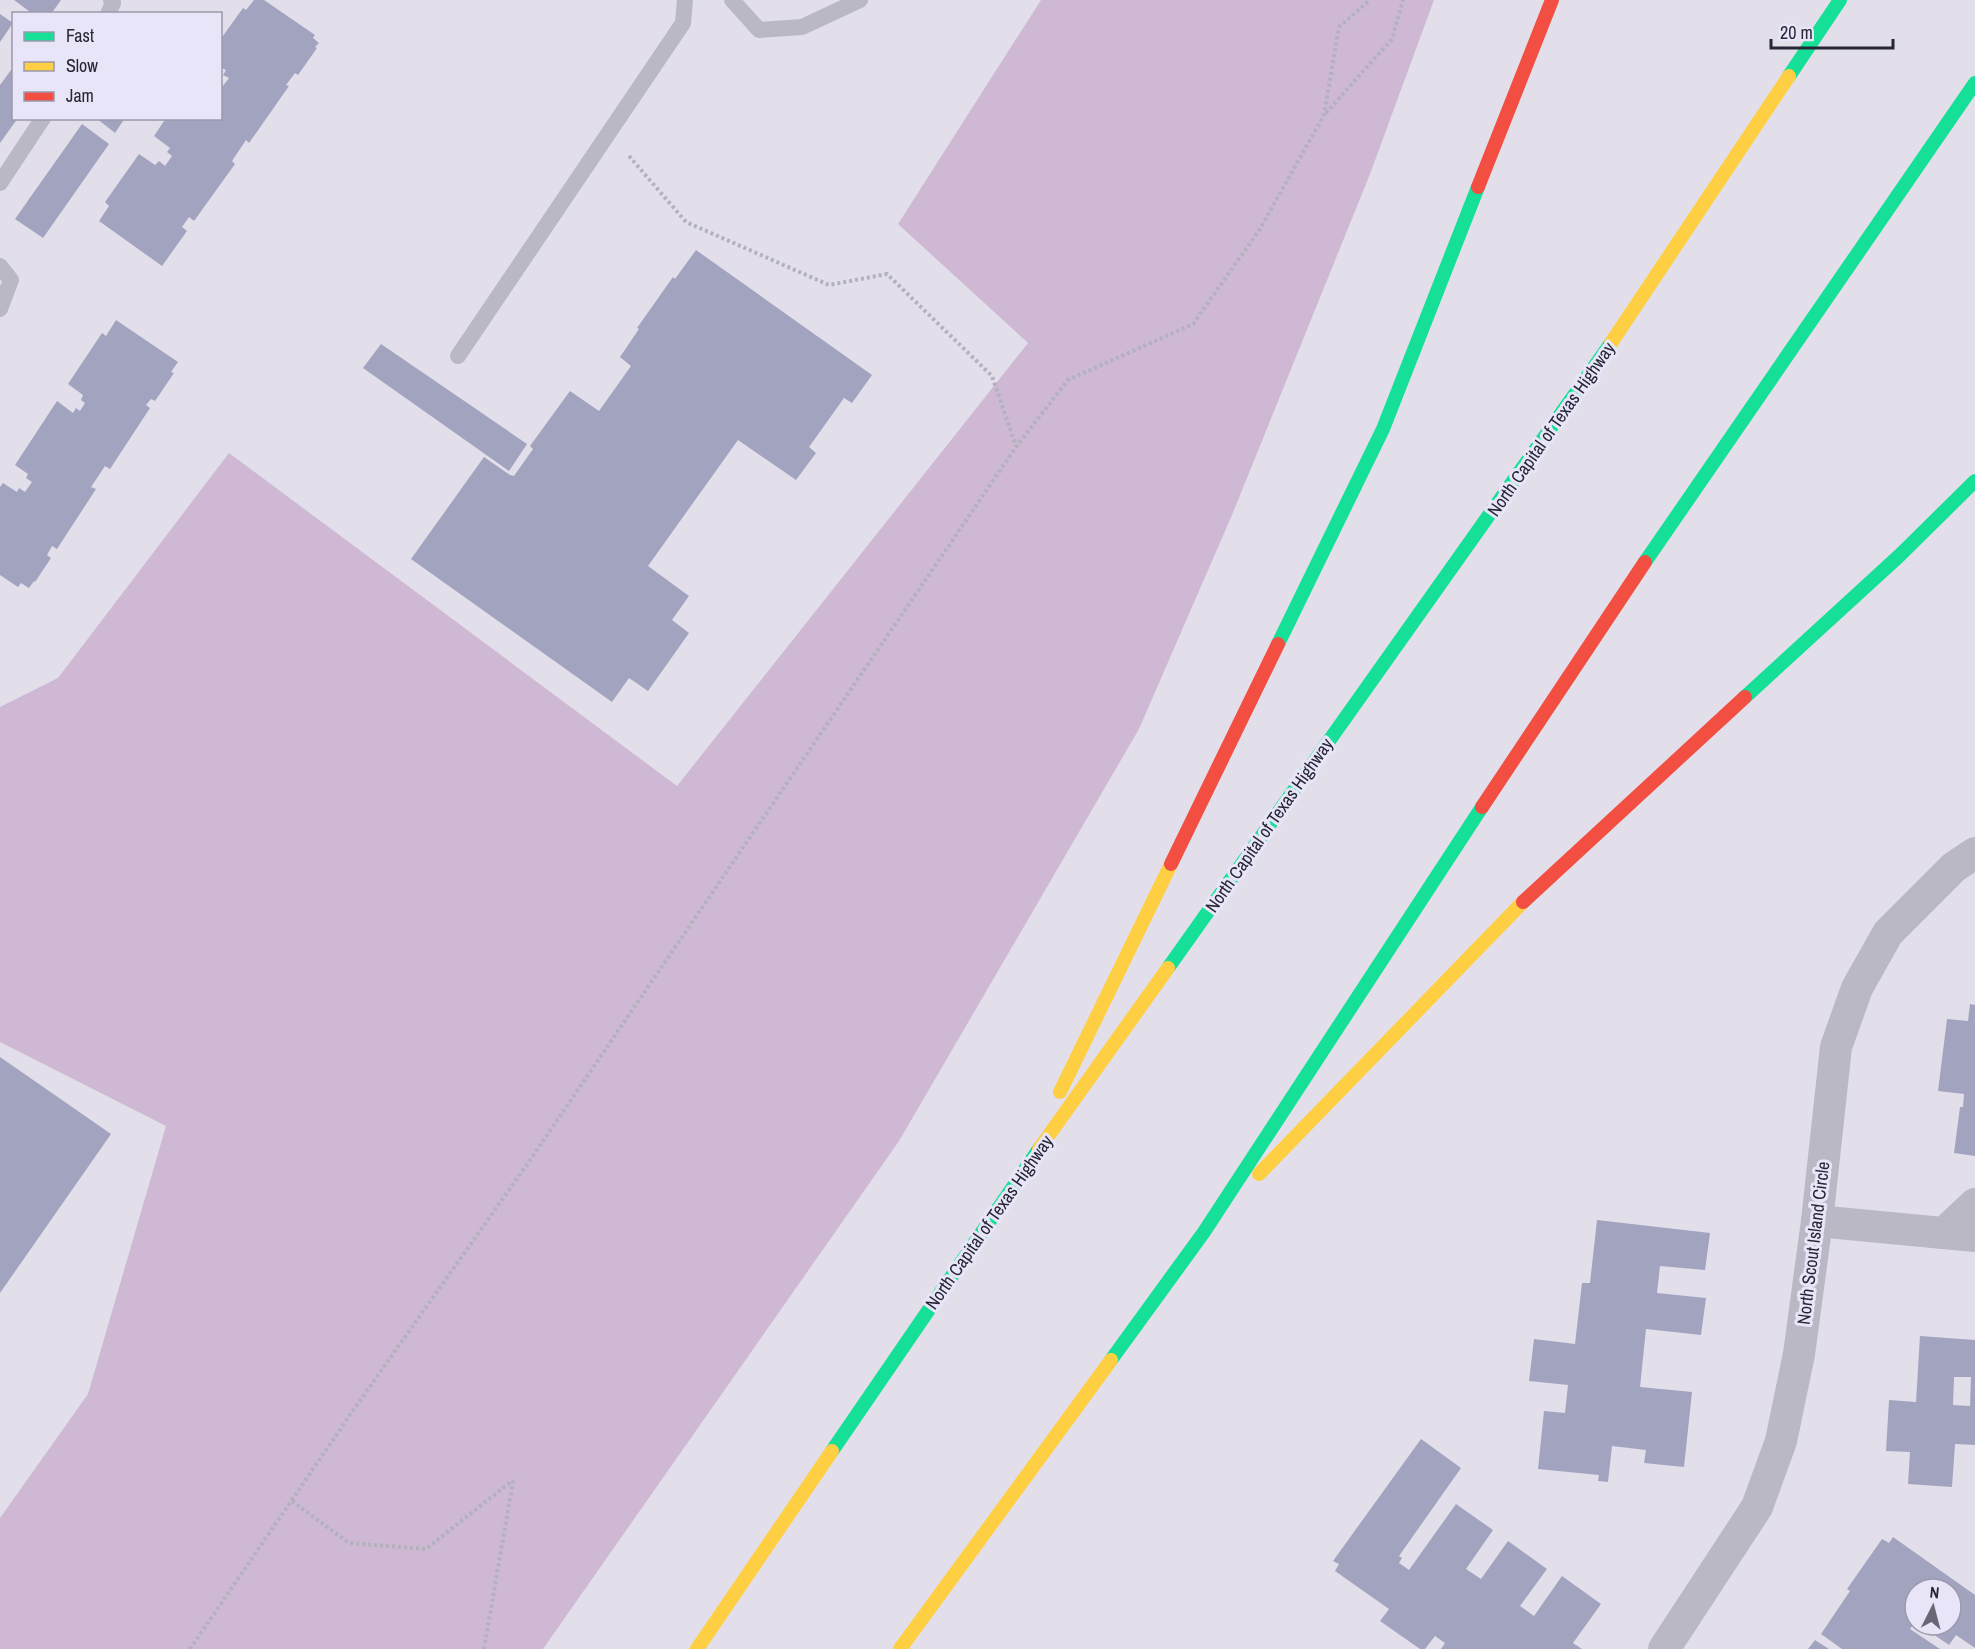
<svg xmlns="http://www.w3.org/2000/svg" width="1975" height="1649" font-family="'Archivo Narrow',sans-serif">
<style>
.green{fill:#cfb8d3}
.building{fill:#a2a3bf;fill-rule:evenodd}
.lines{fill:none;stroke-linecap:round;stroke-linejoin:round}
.path{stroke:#b2b1bd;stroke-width:4;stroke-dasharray:3 3;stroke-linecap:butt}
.lane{stroke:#b9b8c4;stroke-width:16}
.street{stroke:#b9b8c4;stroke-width:32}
.fast{stroke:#16e098;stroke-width:14}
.slow{stroke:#ffcf43;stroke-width:14}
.jam{stroke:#f24e42;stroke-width:14}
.labels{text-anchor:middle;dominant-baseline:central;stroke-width:6;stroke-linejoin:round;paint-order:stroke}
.street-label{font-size:18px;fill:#262735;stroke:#e9e5f9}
</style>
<rect width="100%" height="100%" fill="#e2dfeb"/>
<!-- green -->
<polygon class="green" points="1041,0 1434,0 1370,174 1232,515 1139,729 899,1141 543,1649 0,1649 0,1518 88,1394 166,1126 0,1042 0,707 58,678 229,453 677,786 1028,343 898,224"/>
<!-- building -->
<g class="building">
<polygon points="14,0 61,0 51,14 33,14"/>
<polygon points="254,0 264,0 315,35 313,38 319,43 315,47 317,48 298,75 295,73 286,85 289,86 249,143 246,140 232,161 235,164 194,221 189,217 182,227 187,231 162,266 99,221 109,206 105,202 139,154 155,165 159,161 165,166 172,156 167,152 170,148 154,136 166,118 220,118 220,86 222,87 229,78 223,75 226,70 220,67 220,40 243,8 246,10"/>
<polygon points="0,14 13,23 0,42"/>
<polygon points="14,66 14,118 18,118 0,143 0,85"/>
<polygon points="96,118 125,118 115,133"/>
<polygon points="82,124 109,144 43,238 15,219"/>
<polygon points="696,250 872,375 852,403 844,398 809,447 816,453 796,480 738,440 648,566 689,596 672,620 689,633 648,691 629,678 612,702 411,559 484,457 510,475 514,476 533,449 530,446 570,391 599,411 631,366 620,357 639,329 637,328 673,277 675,279"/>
<polygon points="116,320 178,362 171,372 174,373 155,401 151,399 146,405 150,408 110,469 105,466 91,487 96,489 57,549 52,546 47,555 51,558 35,582 34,581 29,588 21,583 18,587 0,575 0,487 3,483 17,492 19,488 25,492 32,482 26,478 28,474 15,465 57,401 73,413 76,408 80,411 85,403 81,400 83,395 68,384 102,333 106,336"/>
<polygon points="381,344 527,444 509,471 363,368"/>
<polygon points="1970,1004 1975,1005 1975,1156 1954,1153 1960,1107 1963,1107 1964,1094 1938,1091 1947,1019 1968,1021"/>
<polygon points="0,1057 111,1134 0,1293"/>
<polygon points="1597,1220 1710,1233 1705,1270 1660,1266 1657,1293 1706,1298 1701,1335 1646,1329 1640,1387 1692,1392 1684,1467 1644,1463 1646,1450 1612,1446 1608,1482 1598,1481 1599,1475 1538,1469 1544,1411 1565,1413 1568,1385 1529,1381 1534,1339 1575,1344 1582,1283 1590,1283"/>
<path d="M1920,1336l55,4v105l-20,-1 -3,43 -44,-3 2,-32 -24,-1 3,-51 27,2zM1954,1377h17l-1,29 -17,-1z"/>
<polygon points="1421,1439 1461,1468 1399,1556 1402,1558 1399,1563 1409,1570 1456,1504 1493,1530 1466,1569 1481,1579 1508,1541 1547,1569 1520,1606 1534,1616 1562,1576 1601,1604 1573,1643 1582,1649 1441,1649 1445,1643 1435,1636 1425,1649 1420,1649 1380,1621 1389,1609 1335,1571 1339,1564 1333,1561"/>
<polygon points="1893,1537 1975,1595 1975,1648 1956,1635 1949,1645 1920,1625 1951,1625 1951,1589 1915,1589 1915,1622 1910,1629 1940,1649 1842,1649 1821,1634 1850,1591 1847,1589 1882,1539 1889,1543"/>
<polygon points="1815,1640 1829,1649 1808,1649"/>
</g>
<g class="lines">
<!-- path -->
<g class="path">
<polyline points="1326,113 1392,39 1403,0"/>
<polyline points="629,156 686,222 829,285 887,274 992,376 1016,446"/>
<polyline points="292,1501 349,1543 426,1549 513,1480"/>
<polyline points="190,1649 352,1412 528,1163 1016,447 1068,380 1193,324 1260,229 1324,115 1339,27 1370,0"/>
<polyline points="484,1649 513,1481"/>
</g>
<!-- lane -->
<g class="lane">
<polyline points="732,0 759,30 802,27 860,0"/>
<polyline points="108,14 113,3 111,0"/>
<polyline points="0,183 43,118"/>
<polyline points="0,266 11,280 0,309"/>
<polyline points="458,356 683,23 685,0"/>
</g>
<!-- street -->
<g class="street">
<polyline points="1817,1221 1975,1236"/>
<polyline points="1944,1233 1975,1204"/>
<polyline points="1664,1649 1757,1507 1781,1441 1799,1354 1817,1221 1836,1047 1857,988 1888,933 1954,867 1975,853"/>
</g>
<!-- fast -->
<g class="fast">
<polyline points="1789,76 1840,0"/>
<polyline points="1645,562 1975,83"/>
<polyline points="1278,644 1383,429 1478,187"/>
<polyline points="1745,697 1899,556 1975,481"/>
<polyline points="1168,968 1611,343"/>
<polyline points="1111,1360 1204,1232 1482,807"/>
<polyline points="832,1451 1039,1149"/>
</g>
<!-- slow -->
<g class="slow">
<polyline points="1611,343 1789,76"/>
<polyline points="1060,1092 1171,864"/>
<polyline points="1039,1149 1168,968"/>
<polyline points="1259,1174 1523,902"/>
<polyline points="697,1649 832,1451"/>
<polyline points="900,1649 1111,1360"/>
</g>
<!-- jam -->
<g class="jam">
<polyline points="1478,187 1552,0"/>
<polyline points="1482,807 1645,562"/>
<polyline points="1171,864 1278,644"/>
<polyline points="1523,902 1745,697"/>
</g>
</g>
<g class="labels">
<!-- street labels -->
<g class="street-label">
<text transform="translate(1551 429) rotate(-55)">North Capital of Texas Highway</text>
<text transform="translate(1269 825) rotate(-55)">North Capital of Texas Highway</text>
<text transform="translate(989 1222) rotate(-55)">North Capital of Texas Highway</text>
<text transform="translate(1813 1243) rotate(-83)">North Scout Island Circle</text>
</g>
</g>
<!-- legend -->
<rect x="12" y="12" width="210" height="108" fill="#e9e5f9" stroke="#9b99ab" stroke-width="1.5"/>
<rect x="24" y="32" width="30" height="9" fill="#16e098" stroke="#9b99ab" stroke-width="1.5"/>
<text x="66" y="42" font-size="18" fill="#262735">Fast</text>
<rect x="24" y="62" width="30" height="9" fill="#ffcf43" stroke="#9b99ab" stroke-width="1.5"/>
<text x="66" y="72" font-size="18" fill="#262735">Slow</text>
<rect x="24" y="92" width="30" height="9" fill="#f24e42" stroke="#9b99ab" stroke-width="1.5"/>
<text x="66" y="102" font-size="18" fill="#262735">Jam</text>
<!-- north arrow -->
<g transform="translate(1933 1607) rotate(6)"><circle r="28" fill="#e9e5f9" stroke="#9b99ab" stroke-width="1.5"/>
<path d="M0-4.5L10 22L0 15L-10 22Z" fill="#686775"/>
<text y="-9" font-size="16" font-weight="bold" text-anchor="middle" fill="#262735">N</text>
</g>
<!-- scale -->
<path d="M1771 39v9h122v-9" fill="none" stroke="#262735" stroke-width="3"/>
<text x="1780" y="39" font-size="18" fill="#262735" stroke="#e9e5f9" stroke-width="4.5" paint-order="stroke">20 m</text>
</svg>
